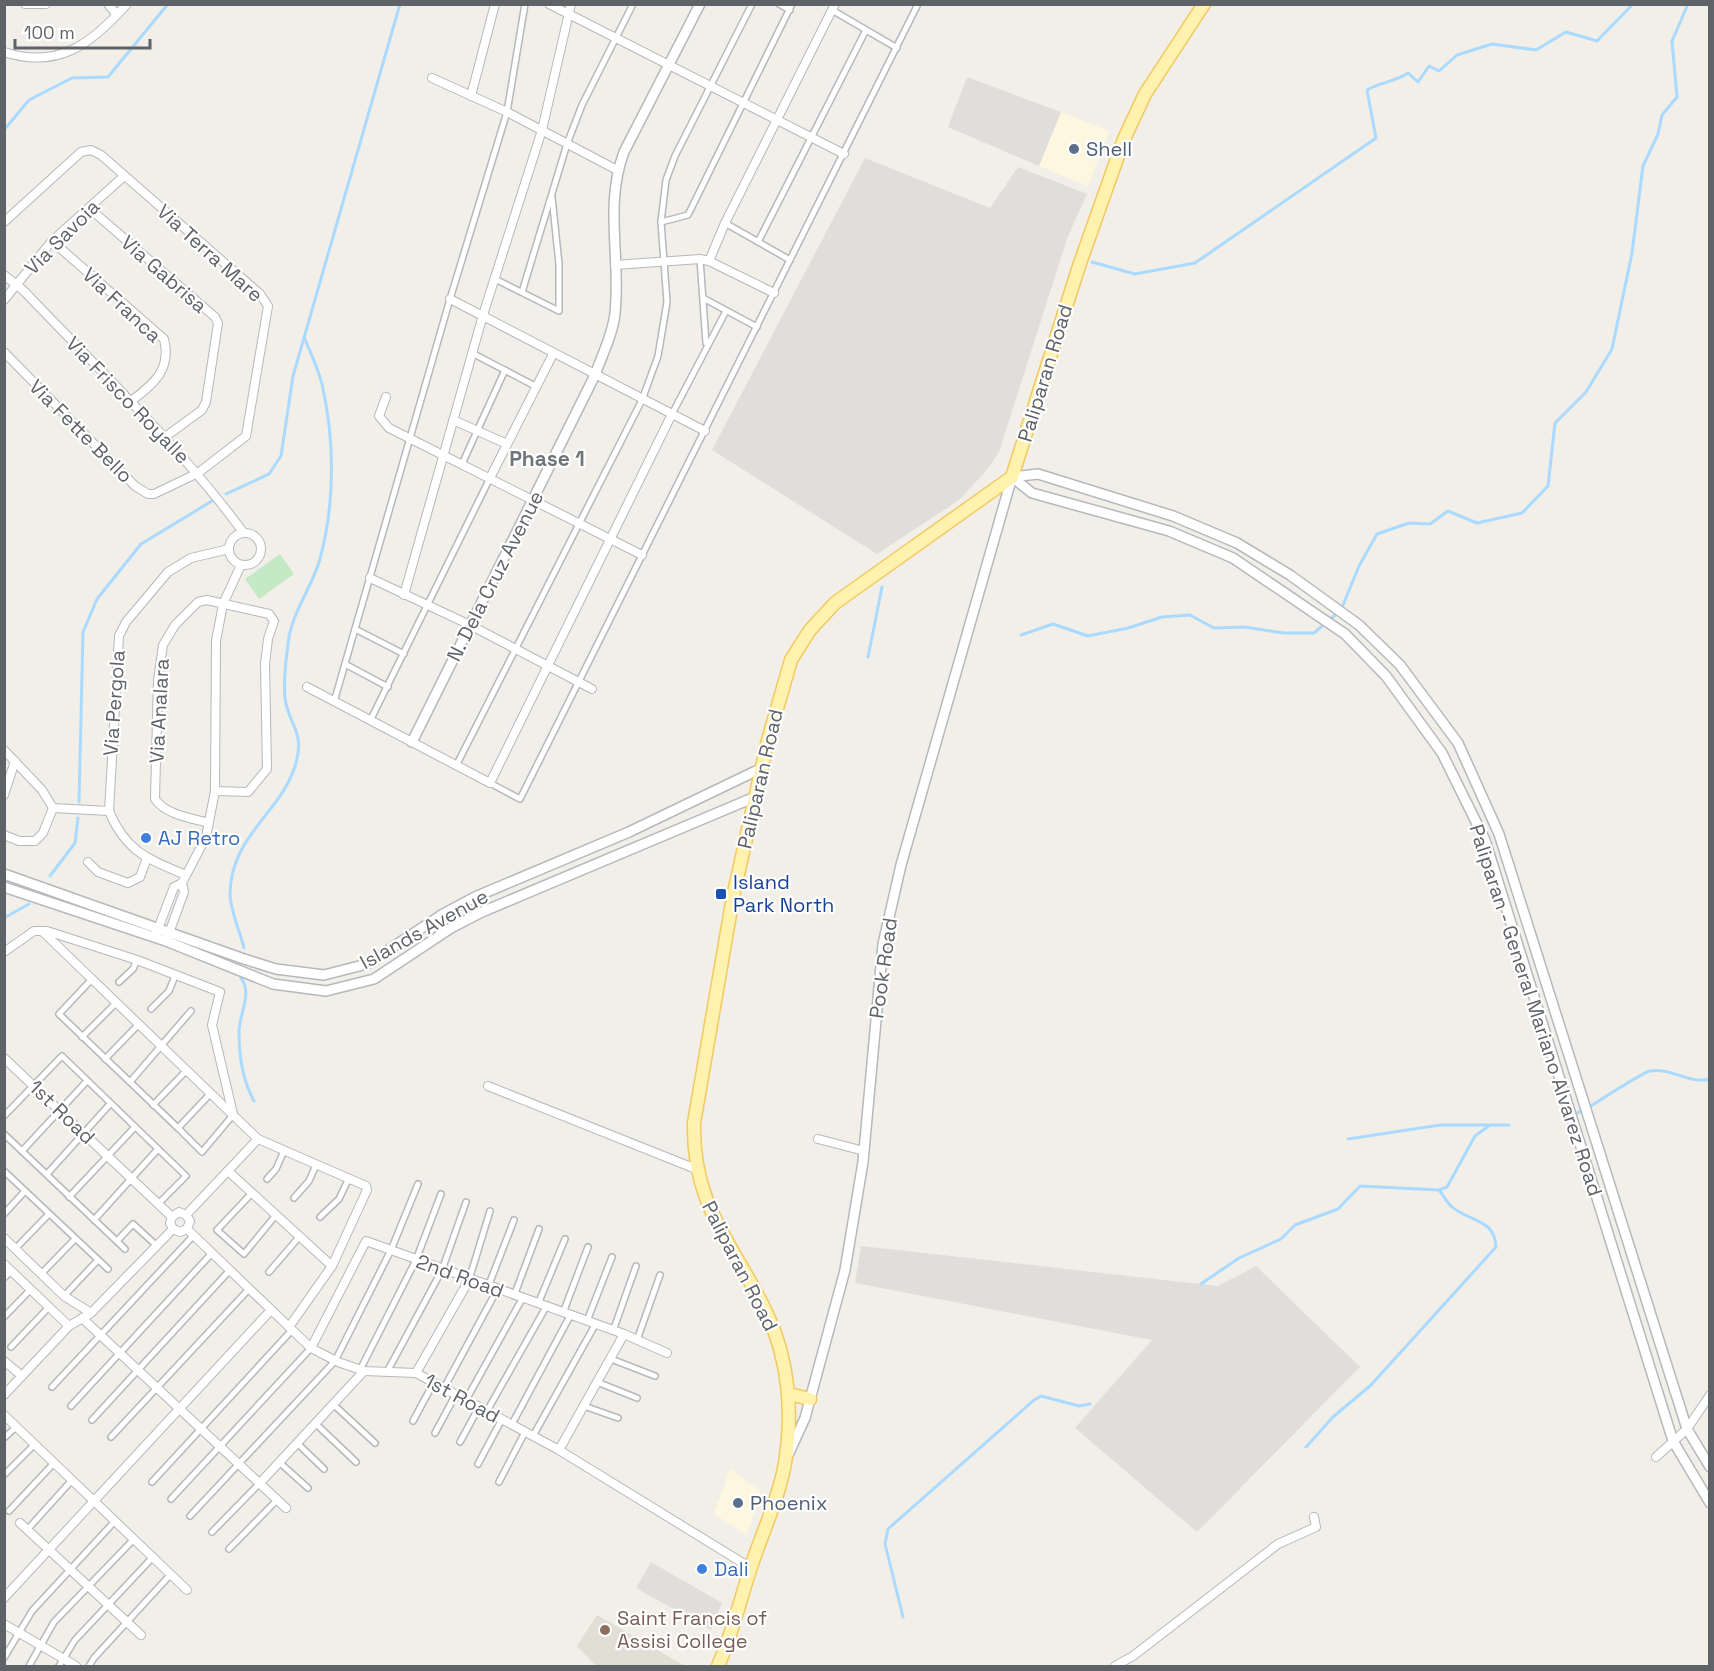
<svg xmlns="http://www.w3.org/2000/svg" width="1714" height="1671" font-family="'Space Grotesk',sans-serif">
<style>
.commercial{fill:#fef7e0}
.industrial{fill:#e0deda}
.education{fill:#e1ded6}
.green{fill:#c5e8c5}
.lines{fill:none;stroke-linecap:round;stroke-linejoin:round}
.stream{stroke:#aadaff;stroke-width:3}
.pedestrian-casing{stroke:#b5b8bc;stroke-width:8}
.minor-casing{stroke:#b5b8bc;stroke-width:10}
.tertiary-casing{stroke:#b5b8bc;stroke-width:12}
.primary-casing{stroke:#f2c960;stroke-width:15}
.pedestrian{stroke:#fff;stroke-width:5}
.minor{stroke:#fff;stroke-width:8}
.tertiary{stroke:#fff;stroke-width:9}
.primary{stroke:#fff2af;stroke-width:12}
.service-dot{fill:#5c6f8a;stroke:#fff;stroke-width:2}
.shop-dot{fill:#3f7fe0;stroke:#fff;stroke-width:2}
.transit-dot{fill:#1a4fb4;stroke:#fff;stroke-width:2}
.education-dot{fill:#8d6e63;stroke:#fff;stroke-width:2}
.labels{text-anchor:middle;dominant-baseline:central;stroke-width:4.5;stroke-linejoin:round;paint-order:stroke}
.service-label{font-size:20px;fill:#4e5e75;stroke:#fff;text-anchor:start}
.street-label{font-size:20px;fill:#5f6368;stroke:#fff}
.shop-label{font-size:20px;fill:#366cbe;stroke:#fff;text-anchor:start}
.transit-label{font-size:20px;fill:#164399;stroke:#fff;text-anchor:start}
.education-label{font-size:20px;fill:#785e54;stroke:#fff;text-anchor:start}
.neighbourhood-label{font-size:21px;font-weight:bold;fill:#70757a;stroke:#fff}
</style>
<rect width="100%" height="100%" fill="#f1efe8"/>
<!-- commercial -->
<g class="commercial">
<polygon points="1061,112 1109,131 1088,186 1039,166"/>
<polygon points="730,1469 761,1492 747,1535 714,1514"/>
</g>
<!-- industrial -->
<g class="industrial">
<polygon points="967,77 1061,112 1039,166 948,127"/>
<polygon points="865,158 990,208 1018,167 1087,194 1067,239 999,452 987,470 959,500 877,554 712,450"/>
<polygon points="861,1246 1218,1286 1256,1266 1360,1367 1197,1532 1075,1428 1152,1340 855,1283"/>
<polygon points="651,1562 722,1603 711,1630 636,1588"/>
</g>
<!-- education -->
<polygon class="education" points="597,1615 685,1666 596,1666 577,1646"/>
<!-- green -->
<polygon class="green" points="280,554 294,574 259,599 245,579"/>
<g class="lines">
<!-- stream -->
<g class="stream">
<polyline points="4,130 29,100 72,78 108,77 168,4"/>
<path d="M1092,262l43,12 60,-11 181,-125 -9,-48c14,-8 30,-9 41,-17l10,9 11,-16 10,5 18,-16 35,-11 44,6 30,-18 31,9 36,-37"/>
<polyline points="226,494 269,474 281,456 293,376 400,4"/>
<polyline points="1021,635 1053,624 1088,636 1128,628 1162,617 1190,615 1214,628 1244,627 1284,633 1314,633 1341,610 1359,566 1377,534 1409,523 1430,524 1448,511 1477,523 1522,513 1548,486 1555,423 1586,392 1612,349 1632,253 1643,166 1658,134 1662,115 1677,97 1672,41 1688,4"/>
<polyline points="868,657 882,587"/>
<polyline points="79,802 83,632 97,599 141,544 212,501"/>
<polyline points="50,876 75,843 78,818"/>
<polyline points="4,918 29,904"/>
<path d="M244,948c-4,-16 -13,-36 -14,-53 0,-60 52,-82 66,-132 9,-32 -8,-39 -11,-65 -2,-17 1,-37 3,-54 3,-31 24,-56 32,-85 15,-56 15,-118 2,-175 -4,-16 -12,-32 -18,-47"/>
<path d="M241,978c12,15 -2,36 -2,54 0,24 4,49 15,69"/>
<path d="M1589,1107c10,-6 54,-35 61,-36 20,-4 41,14 60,8"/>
<polyline points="1566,1119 1583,1110"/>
<polyline points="1348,1139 1440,1125 1509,1125"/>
<polyline points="1201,1284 1239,1258 1281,1239 1295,1225 1338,1209 1360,1186 1439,1190 1447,1187 1475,1136 1490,1125"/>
<path d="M1306,1447l27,-30 38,-32 125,-138c-1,-29 -28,-25 -45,-41 -5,-5 -8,-11 -12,-16"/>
<polyline points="903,1617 885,1544 888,1529 1034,1400 1041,1396 1079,1406 1090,1404"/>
</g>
<!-- pedestrian casing -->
<g class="pedestrian-casing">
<g id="pedestrian">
<polyline points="779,4 790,10"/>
<polyline points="832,10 897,48"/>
<polyline points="661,222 688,215 792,4"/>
<polyline points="725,223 790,260"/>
<polyline points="758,242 866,30"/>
<polyline points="700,259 706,343"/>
<polyline points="495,279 559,311 559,264 552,197"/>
<polyline points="522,292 567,144 582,105 633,4"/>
<polyline points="703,298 757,327"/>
<polyline points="472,353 535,386"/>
<polyline points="672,414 726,311"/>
<polyline points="462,464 505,370"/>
<polyline points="355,629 404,654"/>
<polyline points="345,664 388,687"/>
<polyline points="334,702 450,299 507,112 525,4"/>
<polyline points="370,721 490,478"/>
<polyline points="456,766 642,400 658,356 667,302 661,222 666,180 675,156 752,4"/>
<polyline points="490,783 520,799 918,4"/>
<polyline points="92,979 59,1014 178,1128"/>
<polyline points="119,982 133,969 137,960"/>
<polyline points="151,1009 169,991 175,976"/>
<polyline points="82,1037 117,1002"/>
<polyline points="105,1059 139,1024"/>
<polyline points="130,1082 191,1011"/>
<polyline points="211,1093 178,1128 202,1152 233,1115"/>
<polyline points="153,1105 187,1070"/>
<polyline points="4,1116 62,1056 186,1176 158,1204"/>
<polyline points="4,1134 125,1249"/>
<polyline points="22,1151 87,1081"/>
<polyline points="4,1171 108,1269"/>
<polyline points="47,1174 110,1104"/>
<polyline points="267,1179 276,1169 284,1151"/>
<polyline points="252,1193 217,1230 244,1254 276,1215"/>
<polyline points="69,1197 135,1127"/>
<polyline points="294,1198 309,1181 316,1165"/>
<polyline points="4,1214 25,1191"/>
<polyline points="320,1217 339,1199 349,1178"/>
<polyline points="94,1220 158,1149"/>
<polyline points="117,1241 133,1224 157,1246"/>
<polyline points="16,1248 49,1214"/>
<polyline points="269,1272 300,1236"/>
<polyline points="41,1274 75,1239"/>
<polyline points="4,1278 11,1271"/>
<polyline points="469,1280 490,1211"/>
<polyline points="488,1287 514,1220"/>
<polyline points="64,1296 98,1260"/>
<polyline points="514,1296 539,1229"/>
<polyline points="538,1304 565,1239"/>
<polyline points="563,1313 588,1247"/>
<polyline points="4,1317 31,1289"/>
<polyline points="587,1321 612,1257"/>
<polyline points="613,1331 636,1266"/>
<polyline points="637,1340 660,1275"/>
<polyline points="11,1347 49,1307"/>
<polyline points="611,1359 655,1376"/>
<polyline points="360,1370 416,1260 441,1194"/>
<polyline points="387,1372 442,1270 466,1202"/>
<polyline points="597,1382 637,1398"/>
<polyline points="52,1387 194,1235"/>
<polyline points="444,1388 497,1290"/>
<polyline points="466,1400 522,1299"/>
<polyline points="333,1404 375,1443"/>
<polyline points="71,1406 212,1253"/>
<polyline points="584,1406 618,1418"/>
<polyline points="487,1411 546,1307"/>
<polyline points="92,1420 230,1270"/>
<polyline points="413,1421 434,1382"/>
<polyline points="315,1423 356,1462"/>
<polyline points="512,1424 570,1316"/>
<polyline points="435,1433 456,1394"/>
<polyline points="533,1436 595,1325"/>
<polyline points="111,1437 249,1289"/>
<polyline points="4,1438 16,1427"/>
<polyline points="460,1442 479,1407"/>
<polyline points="297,1443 324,1469"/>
<polyline points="279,1462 308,1488"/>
<polyline points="478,1464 502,1419"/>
<polyline points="4,1475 35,1444"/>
<polyline points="152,1482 292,1330"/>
<polyline points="499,1482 525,1432"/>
<polyline points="171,1499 311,1348"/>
<polyline points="9,1511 54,1463"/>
<polyline points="190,1516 335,1361 391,1250 418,1184"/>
<polyline points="27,1530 72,1480"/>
<polyline points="212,1532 260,1483"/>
<polyline points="229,1549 277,1500"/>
<polyline points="4,1658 32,1611 115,1521"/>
<polyline points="29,1666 54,1622 134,1539"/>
<polyline points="59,1666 75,1640 153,1557"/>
<polyline points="89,1666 94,1658 171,1574"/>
</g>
</g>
<!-- minor casing -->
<g class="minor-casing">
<g id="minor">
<polyline points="25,4 46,4"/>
<polyline points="108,4 117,15"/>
<polyline points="549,4 844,154"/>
<path d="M4,52c55,18 88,-9 123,-48"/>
<polyline points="432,78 507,112 617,170"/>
<polyline points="471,96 495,4"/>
<polyline points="89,208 215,317 218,323 206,402 202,410 165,437"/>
<polyline points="4,222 81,152 91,150 101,155 260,294 268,306 246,436 198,473 154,494 148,494 135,486 4,352"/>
<path d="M52,241l112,98c8,32 -12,46 -34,63"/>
<polyline points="709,261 774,293"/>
<polyline points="615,265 700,259 709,261 725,223 835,4"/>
<path d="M4,275l19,15c75,79 155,154 220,242"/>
<polyline points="450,299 705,431"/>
<polyline points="4,300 52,241 123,177"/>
<polyline points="386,397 379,416 389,428 642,555"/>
<polyline points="453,420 507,444"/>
<polyline points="490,478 553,354"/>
<circle cx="245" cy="549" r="16"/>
<polyline points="370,578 470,625 592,689"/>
<polyline points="404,595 483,315 542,130 571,4"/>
<polyline points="307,687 490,783 672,414"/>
<polyline points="4,750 42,790 53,808"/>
<polyline points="4,795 15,761"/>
<polyline points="53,808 109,811"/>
<path d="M209,823c-18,-5 -43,-8 -54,-24l3,-119 5,-35 12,-20 23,-23 9,-2 62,14 5,7 -6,18 -3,25 2,105 -19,23 -33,-1"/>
<polyline points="4,835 19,841 35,841 43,833 53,808"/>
<polyline points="88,862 98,872 128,883 140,877 147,858"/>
<path d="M186,875c-38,-16 -60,-23 -77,-64l10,-175 7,-14 42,-50 23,-14 38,-9"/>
<polyline points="42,931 258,1139 366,1186 367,1190 332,1266 289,1327"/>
<polyline points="156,934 174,887 182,883 206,837 215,791 216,641 223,604 241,565"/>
<polyline points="168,936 184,892 182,883"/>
<polyline points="4,952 34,931 47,931 137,960 220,992 212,1025 233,1114"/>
<polyline points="4,1058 172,1217 170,1223 173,1229 180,1232 187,1229 190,1221 186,1215 179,1212 172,1217"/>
<polyline points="488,1086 696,1169"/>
<polyline points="818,1139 864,1151"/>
<polyline points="228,1171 332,1266"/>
<polyline points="186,1215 258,1139"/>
<polyline points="187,1229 311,1348 338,1362 364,1371 416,1373 559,1450 751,1568"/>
<polyline points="4,1238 64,1296 91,1313"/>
<polyline points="4,1264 69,1326"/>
<polyline points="82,1318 286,1508"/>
<polyline points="311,1348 366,1241 624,1334 667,1353"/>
<polyline points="4,1361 22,1376"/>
<polyline points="416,1373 469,1280"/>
<polyline points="4,1395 69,1326 91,1313 173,1229"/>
<polyline points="4,1415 187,1590"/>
<polyline points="559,1450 624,1334"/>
<polyline points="1656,1457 1687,1429 1710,1395"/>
<polyline points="260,1483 364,1371"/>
<polyline points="20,1523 141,1635"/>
<polyline points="4,1598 271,1310"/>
<polyline points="4,1624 76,1666"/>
<polyline points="1115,1666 1133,1656 1278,1544 1316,1527 1314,1517"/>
</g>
</g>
<!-- tertiary casing -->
<g class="tertiary-casing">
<g id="tertiary">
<polyline points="1012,477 1032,493 1169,531 1233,558 1345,634 1386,676 1442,753 1485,840 1673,1441 1710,1503"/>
<polyline points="1012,477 1038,474 1173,516 1237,543 1290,575 1359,625 1400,665 1458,743 1499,834 1687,1429 1710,1467"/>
<path d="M412,742l183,-367c7,-20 18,-41 20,-62 6,-55 -11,-108 9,-161l76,-148"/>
<polyline points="4,874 244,959 276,969 324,975 367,964 443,914 475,897 629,832 762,768"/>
<polyline points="4,887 166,941 273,984 326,991 374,979 451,928 482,912 755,797"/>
<polyline points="789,1453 805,1418 845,1270 863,1162 883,944 901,865 1012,477"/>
</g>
</g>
<!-- primary casing -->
<g class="primary-casing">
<g id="primary">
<polyline points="789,1394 810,1399"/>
<path d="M718,1666c14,-31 22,-66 33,-99 11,-34 28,-69 34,-104 8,-49 4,-102 -17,-147 -33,-71 -76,-108 -74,-193l39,-226 35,-157 23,-80 19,-30 25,-27 177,-126 67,-211 45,-127 21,-45 59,-90"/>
</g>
</g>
<!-- pedestrian -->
<use href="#pedestrian" class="pedestrian"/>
<!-- minor -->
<use href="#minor" class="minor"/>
<!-- tertiary -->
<use href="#tertiary" class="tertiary"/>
<!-- primary -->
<use href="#primary" class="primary"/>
</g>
<!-- markers -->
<g class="service-dot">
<circle cx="1074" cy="149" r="6"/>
<circle cx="738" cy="1503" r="6"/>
</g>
<g class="shop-dot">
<circle cx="146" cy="838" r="6"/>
<circle cx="702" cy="1569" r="6"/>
</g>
<rect class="transit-dot" x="715" y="888" width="12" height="12" rx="3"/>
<circle class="education-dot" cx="605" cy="1630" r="6"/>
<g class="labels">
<!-- service labels -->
<g class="service-label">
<text x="1086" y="149">Shell</text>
<text x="750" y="1503">Phoenix</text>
</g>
<!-- street labels -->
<g class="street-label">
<text transform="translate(62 237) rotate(-45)">Via Savoia</text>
<text transform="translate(210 253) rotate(42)">Via Terra Mare</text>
<text transform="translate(164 274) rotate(41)">Via Gabrisa</text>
<text transform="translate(122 305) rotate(43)">Via Franca</text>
<text transform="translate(1045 373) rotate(-73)">Paliparan Road</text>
<text transform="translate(128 400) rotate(46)">Via Frisco Royalle</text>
<text transform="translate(81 431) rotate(45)">Via Fette Bello</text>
<text transform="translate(495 576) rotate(-63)">N. Dela Cruz Avenue</text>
<text transform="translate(114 703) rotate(-86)">Via Pergola</text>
<text transform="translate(159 711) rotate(-87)">Via Analara</text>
<text transform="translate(760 779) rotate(-77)">Paliparan Road</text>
<text transform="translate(424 929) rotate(-29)">Islands Avenue</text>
<text transform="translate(883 968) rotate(-82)">Pook Road</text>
<text transform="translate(1536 1010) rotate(72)">Paliparan - General Mariano Alvarez Road</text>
<text transform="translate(62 1112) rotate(44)">1st Road</text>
<text transform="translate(740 1266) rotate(63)">Paliparan Road</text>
<text transform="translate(460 1276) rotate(20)">2nd Road</text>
<text transform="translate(462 1398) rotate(28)">1st Road</text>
</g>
<!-- shop labels -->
<g class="shop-label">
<text x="158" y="838">AJ Retro</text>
<text x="714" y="1569">Dali</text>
</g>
<!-- transit labels -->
<g class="transit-label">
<text x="733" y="882">Island<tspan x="733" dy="23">Park North</tspan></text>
</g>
<!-- education labels -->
<g class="education-label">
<text x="617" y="1618">Saint Francis of<tspan x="617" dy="23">Assisi College</tspan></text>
</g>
<!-- neighbourhood labels -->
<g class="neighbourhood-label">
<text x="547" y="458">Phase 1</text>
</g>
</g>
<!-- border -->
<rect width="1714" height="1671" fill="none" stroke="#5f6368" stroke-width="12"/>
<!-- scale -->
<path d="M15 39v9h135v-9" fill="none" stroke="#5f6368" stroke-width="3"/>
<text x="24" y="39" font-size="18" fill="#5f6368" stroke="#ffffff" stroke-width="4.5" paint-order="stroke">100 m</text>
</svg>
